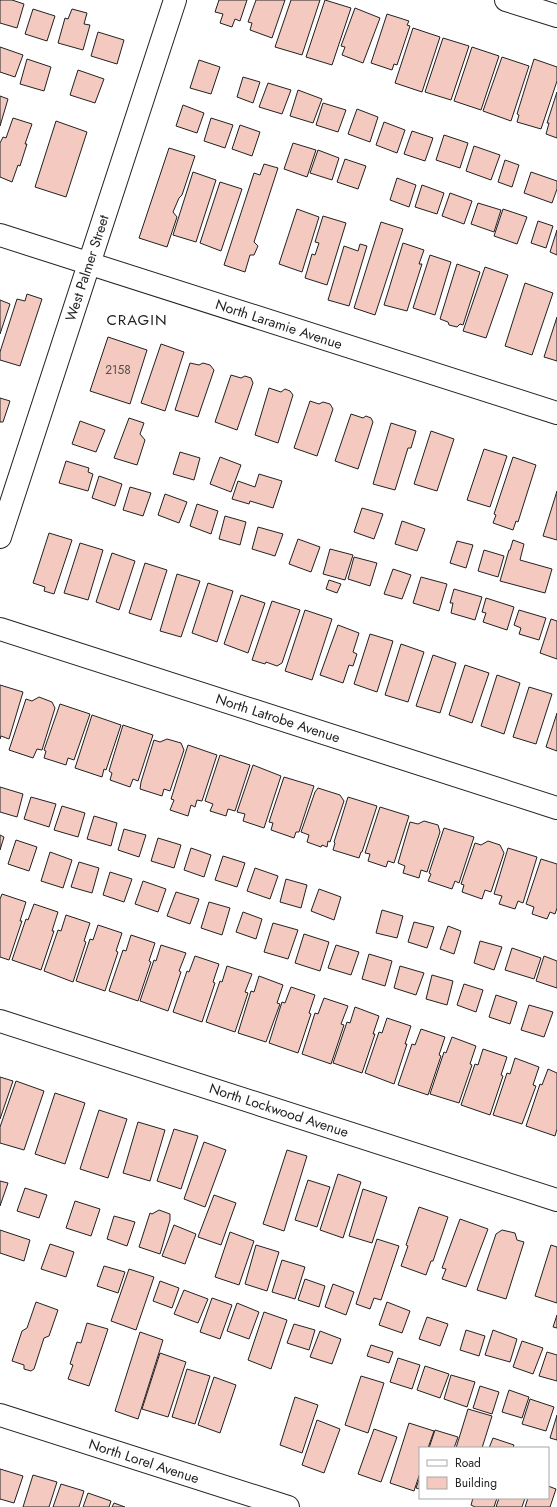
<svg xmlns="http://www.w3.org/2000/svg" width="557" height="1507" font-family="Jost,sans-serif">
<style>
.building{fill:#f3c9c0;stroke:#222}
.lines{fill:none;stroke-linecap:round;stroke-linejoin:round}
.street-casing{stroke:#222;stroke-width:24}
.secondary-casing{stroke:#222;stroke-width:24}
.street{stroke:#fff;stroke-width:22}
.secondary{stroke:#fff;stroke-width:22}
.labels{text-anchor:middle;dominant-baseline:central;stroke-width:3;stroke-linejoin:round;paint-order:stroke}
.number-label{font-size:12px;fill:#564c4a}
.street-label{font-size:14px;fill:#222;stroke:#fff}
.neighbourhood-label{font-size:15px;letter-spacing:1px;fill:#222;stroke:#fff}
</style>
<rect width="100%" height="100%" fill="#fff"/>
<!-- building -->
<g class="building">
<polygon points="0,0 12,0 24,4 17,28 0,23"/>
<polygon points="219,0 247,0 240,21 235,19 232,27 220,23 223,14 215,12"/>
<polygon points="256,0 285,0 272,38 250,30 252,23 248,22"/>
<polygon points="291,0 320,0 302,55 275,47"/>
<polygon points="325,0 351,8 332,65 306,57"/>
<polygon points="355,8 380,18 363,63 342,55 345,47 341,46"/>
<polygon points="33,9 55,16 47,41 25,34"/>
<polygon points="72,9 87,13 84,24 90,25 83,50 58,43 65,18 68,19"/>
<polygon points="387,14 409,21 407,25 410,26 397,65 394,64 392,70 371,63"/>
<polygon points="413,28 440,37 422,92 395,83"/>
<polygon points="98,32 124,40 117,64 91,56"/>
<polygon points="443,38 469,46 451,100 425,92"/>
<polygon points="0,47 23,55 15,77 0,72"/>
<polygon points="472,47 499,56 481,110 454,101"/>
<polygon points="502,57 529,66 511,121 483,111"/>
<polygon points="27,59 51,67 44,91 20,84"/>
<polygon points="534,59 557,67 557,81 541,129 517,122 519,115 517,114"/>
<polygon points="199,60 220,67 211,94 190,88"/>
<polygon points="78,70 104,79 95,103 70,95"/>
<polygon points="243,77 260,82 253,103 237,97"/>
<polygon points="268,83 291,90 282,114 259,107"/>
<polygon points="298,90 322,99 313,123 290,116"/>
<polygon points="557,92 557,138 546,134 549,123 547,123"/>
<polygon points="0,96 8,99 0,126"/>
<polygon points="323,103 346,110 338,132 316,125"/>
<polygon points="183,105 204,113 197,133 176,126"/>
<polygon points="357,109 378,117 370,142 348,134"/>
<polygon points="13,118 32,124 25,144 27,144 20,166 18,165 12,182 0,177 0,143 3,137 6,138"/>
<polygon points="211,118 233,125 225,148 204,141"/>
<polygon points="56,121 87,132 66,197 35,187"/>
<polygon points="384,122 405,130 397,153 376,145"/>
<polygon points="240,125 260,132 252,156 232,149"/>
<polygon points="412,131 433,138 425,161 404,154"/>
<polygon points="444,135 468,143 460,168 436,160"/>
<polygon points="293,143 316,150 307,177 284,169"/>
<polygon points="474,146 500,155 491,180 466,171"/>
<polygon points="169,148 195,156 182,195 179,198 173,212 177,217 167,247 139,238"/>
<polygon points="318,150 339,158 332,180 310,173"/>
<polygon points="345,159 366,166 358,189 337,182"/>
<polygon points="505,160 519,165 512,187 498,182"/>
<polygon points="264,164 278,168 254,242 258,246 254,255 250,255 245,272 224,265 254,173 260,175"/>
<polygon points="193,172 216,180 196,242 173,235"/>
<polygon points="531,172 557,181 557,189 552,203 524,193"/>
<polygon points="397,178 416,185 409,207 390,200"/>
<polygon points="220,182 242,189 221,251 200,243"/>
<polygon points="422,185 444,193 437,214 415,207"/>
<polygon points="450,193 472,201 464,224 442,216"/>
<polygon points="478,203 501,210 494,232 471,224"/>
<polygon points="297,209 319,217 302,272 279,264"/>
<polygon points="503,209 527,217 517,244 494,236"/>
<polygon points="323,216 346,223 327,285 305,278 312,254 315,255 319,243 315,242"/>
<polygon points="538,221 553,226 546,248 531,243"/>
<polygon points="381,222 403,229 375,315 354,308"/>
<polygon points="557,230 557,255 550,252"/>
<polygon points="403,243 424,250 419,264 422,264 407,311 384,305"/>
<polygon points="360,244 367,246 349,306 328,300 344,246 358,251"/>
<polygon points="430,255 451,262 435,315 413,308"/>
<polygon points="457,264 480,272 463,325 460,324 457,327 449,325 448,322 440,319"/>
<polygon points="485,267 508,275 486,338 463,331"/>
<polygon points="525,283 553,293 532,355 505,346"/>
<polygon points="27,294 42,299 20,366 0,360 0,352 17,299 25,301"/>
<polygon points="0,300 10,304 0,334"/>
<polygon points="557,317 557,361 544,357"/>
<polygon points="108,337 147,350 130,404 90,391"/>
<polygon points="161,344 184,352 165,411 141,403"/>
<polygon points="190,363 199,365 203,363 210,365 214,370 198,417 175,410"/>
<polygon points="231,375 241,378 245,376 251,378 253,383 237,430 215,422"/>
<polygon points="269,388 281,392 285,389 290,391 293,395 278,443 255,435"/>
<polygon points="0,398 10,401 3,422 0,422"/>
<polygon points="310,401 319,404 323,402 330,404 333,409 317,456 294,448"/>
<polygon points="351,414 363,418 366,416 371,418 373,422 358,469 335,461"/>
<polygon points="129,418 144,423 140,434 145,440 137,465 114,458"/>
<polygon points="80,421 105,430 96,452 72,444"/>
<polygon points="391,423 416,431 411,448 408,448 395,490 373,484"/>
<polygon points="431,431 454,439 437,491 414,484"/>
<polygon points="484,449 507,456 490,507 467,500"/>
<polygon points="180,452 200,458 194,480 173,474"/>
<polygon points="220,457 241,465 231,492 210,484"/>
<polygon points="513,457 536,465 518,522 516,521 513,530 493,523 496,515 494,514"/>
<polygon points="66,461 89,468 88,472 93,474 88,491 59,483"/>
<polygon points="259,474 282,481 273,508 250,501 249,504 232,499 238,481 255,487"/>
<polygon points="99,476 122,484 115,506 92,498"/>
<polygon points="130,487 151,493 143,516 123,510"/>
<polygon points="557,491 557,540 543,536"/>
<polygon points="165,494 187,502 179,523 158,515"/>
<polygon points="197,504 218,511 211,534 190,526"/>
<polygon points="362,508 383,514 374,539 354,532"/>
<polygon points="225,516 246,522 240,545 219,539"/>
<polygon points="402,521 425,529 417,551 395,544"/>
<polygon points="258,527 283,534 275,556 252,549"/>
<polygon points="49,533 72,540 54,594 44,591 45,587 33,583"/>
<polygon points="298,539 320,547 311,572 289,564"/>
<polygon points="513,540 524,544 520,560 552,569 545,593 500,581 509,550 510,550"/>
<polygon points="457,541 473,545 466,568 450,563"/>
<polygon points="80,543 103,550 88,600 64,593"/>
<polygon points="330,549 353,555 345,580 323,574"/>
<polygon points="484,550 504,556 498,577 478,571"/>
<polygon points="112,553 135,561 119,610 96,602"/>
<polygon points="354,557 377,563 370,586 348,579"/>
<polygon points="145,563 167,570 151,620 129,613"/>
<polygon points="393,569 411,575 402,599 384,594"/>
<polygon points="177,574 200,581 181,637 160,631"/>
<polygon points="421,577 447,584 439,611 413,603"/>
<polygon points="329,580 341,584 337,593 326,589"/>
<polygon points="208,583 233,591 217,642 192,633"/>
<polygon points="454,589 482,597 475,620 451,613 453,603 450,603"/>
<polygon points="241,595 265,603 248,653 224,644"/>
<polygon points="486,598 514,607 507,630 483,622 486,613 482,612"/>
<polygon points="272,601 300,610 282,663 277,666 266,662 265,664 252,660"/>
<polygon points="305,610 332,619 312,680 285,671"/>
<polygon points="519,610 546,618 539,640 519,634 521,628 514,625"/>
<polygon points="551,619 557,621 557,659 540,653"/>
<polygon points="338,625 359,633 353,652 357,654 353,666 349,665 343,683 320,675"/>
<polygon points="370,634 393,641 377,692 354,684"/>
<polygon points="401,644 424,652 408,702 385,695"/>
<polygon points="433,655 456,663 440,713 416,706"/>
<polygon points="465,665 489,673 472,723 449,715"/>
<polygon points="497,675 520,683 504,734 481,726"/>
<polygon points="0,685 23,692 9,739 1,736 0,739"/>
<polygon points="529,687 552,694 536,744 513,737"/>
<polygon points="39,697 52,702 55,708 42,750 37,749 33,758 9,750 26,699 32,701"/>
<polygon points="60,704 90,714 74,760 68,758 66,765 44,758 46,751 44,750"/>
<polygon points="557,713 557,751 546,747"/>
<polygon points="92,715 121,725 106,770 104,769 102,777 75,768"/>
<polygon points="123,725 153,735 138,781 133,779 130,787 110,780 112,773 109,771"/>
<polygon points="167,739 181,743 184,750 170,791 164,789 162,796 140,789 141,782 154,740 160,742"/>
<polygon points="188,745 217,755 202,801 197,800 195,807 191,805 188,816 170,810 174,800 171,799"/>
<polygon points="220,755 250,765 235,811 228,809 226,816 210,811 213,804 205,801"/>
<polygon points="253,765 281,776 264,828 243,821 245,814 237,812"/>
<polygon points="284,777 314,786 299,832 296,832 294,838 271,830 273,823 269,822"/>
<polygon points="0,787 23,794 17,817 0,812"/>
<polygon points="318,788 340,795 344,801 330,842 328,841 327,847 322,845 321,847 307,842 309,835 301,832 315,792"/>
<polygon points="31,797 56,804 49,827 24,819"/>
<polygon points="348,797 377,806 362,852 361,852 359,858 333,850 335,843 334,842"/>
<polygon points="62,806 85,813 78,837 54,830"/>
<polygon points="380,807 409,816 394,863 388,861 386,867 368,861 370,854 365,853"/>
<polygon points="94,816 117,823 111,846 87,839"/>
<polygon points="424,821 438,825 440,832 427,872 421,870 419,878 403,873 405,866 398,863 410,822 418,824"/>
<polygon points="444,828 474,837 459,883 455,881 452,889 428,881 431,874 429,873"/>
<polygon points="124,829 146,835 139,857 118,850"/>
<polygon points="0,835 4,837 0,850"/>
<polygon points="158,838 181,845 174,868 151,861"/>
<polygon points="16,840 37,847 29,871 8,864"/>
<polygon points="488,841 500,845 504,853 491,892 485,890 482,899 462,892 464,885 461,884 475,843 481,845"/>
<polygon points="191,848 211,855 204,877 184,870"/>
<polygon points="508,848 537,857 523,903 518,901 515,909 499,904 502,896 494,894"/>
<polygon points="50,852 72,860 63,888 41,881"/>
<polygon points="223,856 245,863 237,887 215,880"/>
<polygon points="541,859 557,864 557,908 555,914 550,912 547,919 532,914 534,907 526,904"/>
<polygon points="79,862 99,868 92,893 71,887"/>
<polygon points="255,868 278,876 270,899 247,891"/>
<polygon points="110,872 132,879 124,902 103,895"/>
<polygon points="286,879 307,885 301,908 280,902"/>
<polygon points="143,881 166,889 158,912 135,904"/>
<polygon points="319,889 341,897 334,920 311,911"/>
<polygon points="176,892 199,899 190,924 167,916"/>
<polygon points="2,894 26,902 20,921 22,921 9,960 0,957 0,899"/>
<polygon points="209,902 230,908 222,935 201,928"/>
<polygon points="34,904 58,912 52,931 54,931 41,970 12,960 26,919 28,920"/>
<polygon points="382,910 403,916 397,938 376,933"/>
<polygon points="243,912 262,919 256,939 236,932"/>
<polygon points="66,915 90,923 84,941 86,942 73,982 44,971 58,930 61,931"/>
<polygon points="414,922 434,927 427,948 408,942"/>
<polygon points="273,923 298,930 288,959 264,952"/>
<polygon points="98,925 122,933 116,951 118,952 105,991 76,981 90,939 93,940"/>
<polygon points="448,926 461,931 454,954 440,949"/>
<polygon points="304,934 329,942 320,971 295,963"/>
<polygon points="131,935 155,943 149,961 151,962 138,1001 109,991 123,950 126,951"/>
<polygon points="480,941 502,947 494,970 474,963"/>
<polygon points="161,945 186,953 179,971 181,972 168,1011 140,1001 154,960 156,961"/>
<polygon points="336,945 359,952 351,975 328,968"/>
<polygon points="512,948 541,958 534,979 505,970"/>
<polygon points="369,954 392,961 385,986 362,979"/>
<polygon points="195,956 219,964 213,982 215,983 202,1022 173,1012 187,971 189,972"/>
<polygon points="544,956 557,961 557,988 536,981"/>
<polygon points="227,966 252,974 245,992 248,993 235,1032 206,1022 220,981 222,982"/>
<polygon points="400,966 424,973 416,995 394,988"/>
<polygon points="432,975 453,981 447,1005 426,999"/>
<polygon points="259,976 283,985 277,1003 280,1004 266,1042 238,1033 251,991 254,992"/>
<polygon points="464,984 483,990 476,1012 457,1005"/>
<polygon points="291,987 315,995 309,1013 311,1014 298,1053 269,1043 282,1002 285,1003"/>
<polygon points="496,995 517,1002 510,1024 489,1017"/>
<polygon points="324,998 348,1006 341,1024 344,1025 331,1064 302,1054 315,1013 318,1014"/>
<polygon points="529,1005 553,1012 544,1037 521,1030"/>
<polygon points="355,1007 379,1016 373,1034 375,1034 362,1073 333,1063 347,1022 350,1023"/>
<polygon points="387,1018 411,1026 405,1044 407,1044 394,1084 365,1073 379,1032 382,1033"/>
<polygon points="421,1029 445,1037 439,1055 441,1056 428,1095 398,1085 412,1044 415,1045"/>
<polygon points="452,1037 476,1046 470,1064 472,1065 459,1103 430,1094 444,1052 446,1053"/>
<polygon points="483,1049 507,1057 501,1075 503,1076 490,1115 461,1105 475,1064 478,1065"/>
<polygon points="515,1058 539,1067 533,1085 536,1086 522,1124 493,1115 507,1073 510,1074"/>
<polygon points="548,1069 557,1073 557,1129 555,1136 526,1126 540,1084 542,1085"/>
<polygon points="0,1077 13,1081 0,1119"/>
<polygon points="16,1081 44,1091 24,1150 0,1143 0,1127"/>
<polygon points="55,1093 85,1103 65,1164 35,1154"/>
<polygon points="99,1110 127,1119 108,1178 80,1169"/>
<polygon points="138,1122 165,1130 150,1181 123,1173"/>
<polygon points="174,1129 198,1136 181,1189 157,1181"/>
<polygon points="204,1142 226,1150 205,1207 184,1199"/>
<polygon points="287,1150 307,1156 284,1231 263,1224"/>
<polygon points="338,1174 361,1182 343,1238 320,1230"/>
<polygon points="308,1180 330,1187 317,1227 295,1220"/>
<polygon points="0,1181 8,1183 0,1206"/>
<polygon points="25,1188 47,1195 39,1218 17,1211"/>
<polygon points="363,1189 387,1197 372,1243 349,1236"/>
<polygon points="214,1195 236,1203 221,1245 198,1237"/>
<polygon points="75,1201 100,1209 91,1236 66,1228"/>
<polygon points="419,1207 448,1217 433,1261 431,1261 426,1275 401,1266 408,1246 406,1245"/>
<polygon points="159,1210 170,1214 170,1220 160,1254 139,1247 150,1213 152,1214"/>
<polygon points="114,1216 135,1222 127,1246 107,1239"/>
<polygon points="460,1219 488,1229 466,1287 442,1279 446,1269 442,1268"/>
<polygon points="174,1225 196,1234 185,1264 162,1256"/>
<polygon points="0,1230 30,1240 24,1261 0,1253"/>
<polygon points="502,1230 515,1233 517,1240 524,1242 506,1299 477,1290 496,1234"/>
<polygon points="230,1232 254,1241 239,1285 215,1277"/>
<polygon points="377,1239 399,1246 381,1300 374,1298 370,1309 356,1304"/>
<polygon points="50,1244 74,1252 66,1277 41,1269"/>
<polygon points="256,1245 279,1252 267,1291 245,1284"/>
<polygon points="551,1245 557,1247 557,1303 535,1296"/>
<polygon points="282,1260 305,1267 295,1299 272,1292"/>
<polygon points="104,1266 125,1272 118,1293 97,1286"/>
<polygon points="129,1269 154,1277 136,1330 111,1321"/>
<polygon points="305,1279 325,1286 319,1307 298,1300"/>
<polygon points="160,1281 179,1288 172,1308 153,1301"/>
<polygon points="333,1284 354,1292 346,1315 325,1307"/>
<polygon points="184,1290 208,1299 198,1323 174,1314"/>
<polygon points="212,1298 232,1305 220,1339 200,1332"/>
<polygon points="36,1302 58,1310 49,1336 44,1338 34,1369 31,1371 24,1369 24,1365 12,1361 22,1331 27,1328"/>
<polygon points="387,1302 410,1311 402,1333 379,1325"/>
<polygon points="237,1303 259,1312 249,1339 227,1331"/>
<polygon points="264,1312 287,1320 271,1369 248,1360"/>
<polygon points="557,1315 557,1328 553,1327"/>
<polygon points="427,1317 448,1324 440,1346 419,1339"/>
<polygon points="87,1323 108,1329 89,1386 68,1379 73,1365 70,1364 77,1342 81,1343"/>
<polygon points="294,1324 315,1330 309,1350 287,1343"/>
<polygon points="466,1330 485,1336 479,1356 460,1350"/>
<polygon points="493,1330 517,1339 510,1362 485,1355"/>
<polygon points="320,1331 341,1339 332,1364 310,1357"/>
<polygon points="140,1332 163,1340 138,1419 115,1411"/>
<polygon points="522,1341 543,1348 533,1374 513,1367"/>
<polygon points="371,1345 393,1352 389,1363 367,1356"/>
<polygon points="547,1352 557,1355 557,1381 539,1376"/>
<polygon points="160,1353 186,1362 168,1417 142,1409"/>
<polygon points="398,1358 420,1365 412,1389 390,1382"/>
<polygon points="425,1366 449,1374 440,1398 417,1390"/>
<polygon points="187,1369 210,1376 195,1424 172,1417"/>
<polygon points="451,1375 475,1382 467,1407 444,1399"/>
<polygon points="361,1376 384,1383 368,1433 345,1425"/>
<polygon points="214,1377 236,1385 220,1433 198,1425"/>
<polygon points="480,1386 499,1392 492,1414 473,1408"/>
<polygon points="509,1390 529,1397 522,1418 502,1412"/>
<polygon points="295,1397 318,1405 302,1453 280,1445"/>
<polygon points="530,1399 554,1407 546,1431 522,1424"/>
<polygon points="468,1409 492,1416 482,1448 456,1448"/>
<polygon points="557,1415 557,1440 550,1438"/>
<polygon points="317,1420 340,1429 324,1473 302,1465"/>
<polygon points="409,1423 434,1431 428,1448 420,1448 420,1473 414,1491 390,1483"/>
<polygon points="374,1429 397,1437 381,1482 358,1474"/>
<polygon points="435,1430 458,1437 454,1448 429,1448"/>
<polygon points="493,1438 514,1445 513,1448 489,1448"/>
<polygon points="0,1469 23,1476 14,1503 0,1499"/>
<polygon points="33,1475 57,1482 49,1507 23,1507"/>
<polygon points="420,1477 420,1489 416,1488"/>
<polygon points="61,1484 84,1491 79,1507 53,1507"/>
<polygon points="548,1486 556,1489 550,1507 525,1507 528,1498 548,1498"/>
<polygon points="88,1493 111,1501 109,1507 83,1507"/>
<polygon points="473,1498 497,1498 494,1507 475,1507 471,1505"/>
<polygon points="499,1498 525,1498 522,1507 496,1507"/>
<polygon points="114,1503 125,1507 112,1507"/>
</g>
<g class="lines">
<!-- street casing -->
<g class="street-casing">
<g id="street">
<polyline points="506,0 557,16"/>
<polyline points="0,537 175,0"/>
<polyline points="0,629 557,808"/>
<polyline points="0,1021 557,1200"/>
<polyline points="0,1415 288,1507"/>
</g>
</g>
<!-- secondary casing -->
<g class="secondary-casing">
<polyline id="secondary" points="0,235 557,413"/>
</g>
<!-- street -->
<use href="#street" class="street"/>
<!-- secondary -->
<use href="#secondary" class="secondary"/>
</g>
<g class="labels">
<!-- number labels -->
<g class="number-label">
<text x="118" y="370">2158</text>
</g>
<!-- street labels -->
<g class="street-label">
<text transform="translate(87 268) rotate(-72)">West Palmer Street</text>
<text transform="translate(279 324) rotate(18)">North Laramie Avenue</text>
<text transform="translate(278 718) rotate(18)">North Latrobe Avenue</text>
<text transform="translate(279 1110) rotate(18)">North Lockwood Avenue</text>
<text transform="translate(144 1461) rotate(18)">North Lorel Avenue</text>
</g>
<!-- neighbourhood labels -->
<g class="neighbourhood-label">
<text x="137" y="320">CRAGIN</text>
</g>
</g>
<!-- legend -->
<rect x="419" y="1447" width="130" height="52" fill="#ffffff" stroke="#a7a7a7"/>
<rect x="427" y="1460" width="20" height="6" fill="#ffffff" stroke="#a7a7a7"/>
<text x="455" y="1467" font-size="12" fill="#222222">Road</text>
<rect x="427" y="1477" width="20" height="12" fill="#f3c9c0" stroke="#a7a7a7"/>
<text x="455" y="1487" font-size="12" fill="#222222">Building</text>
</svg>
